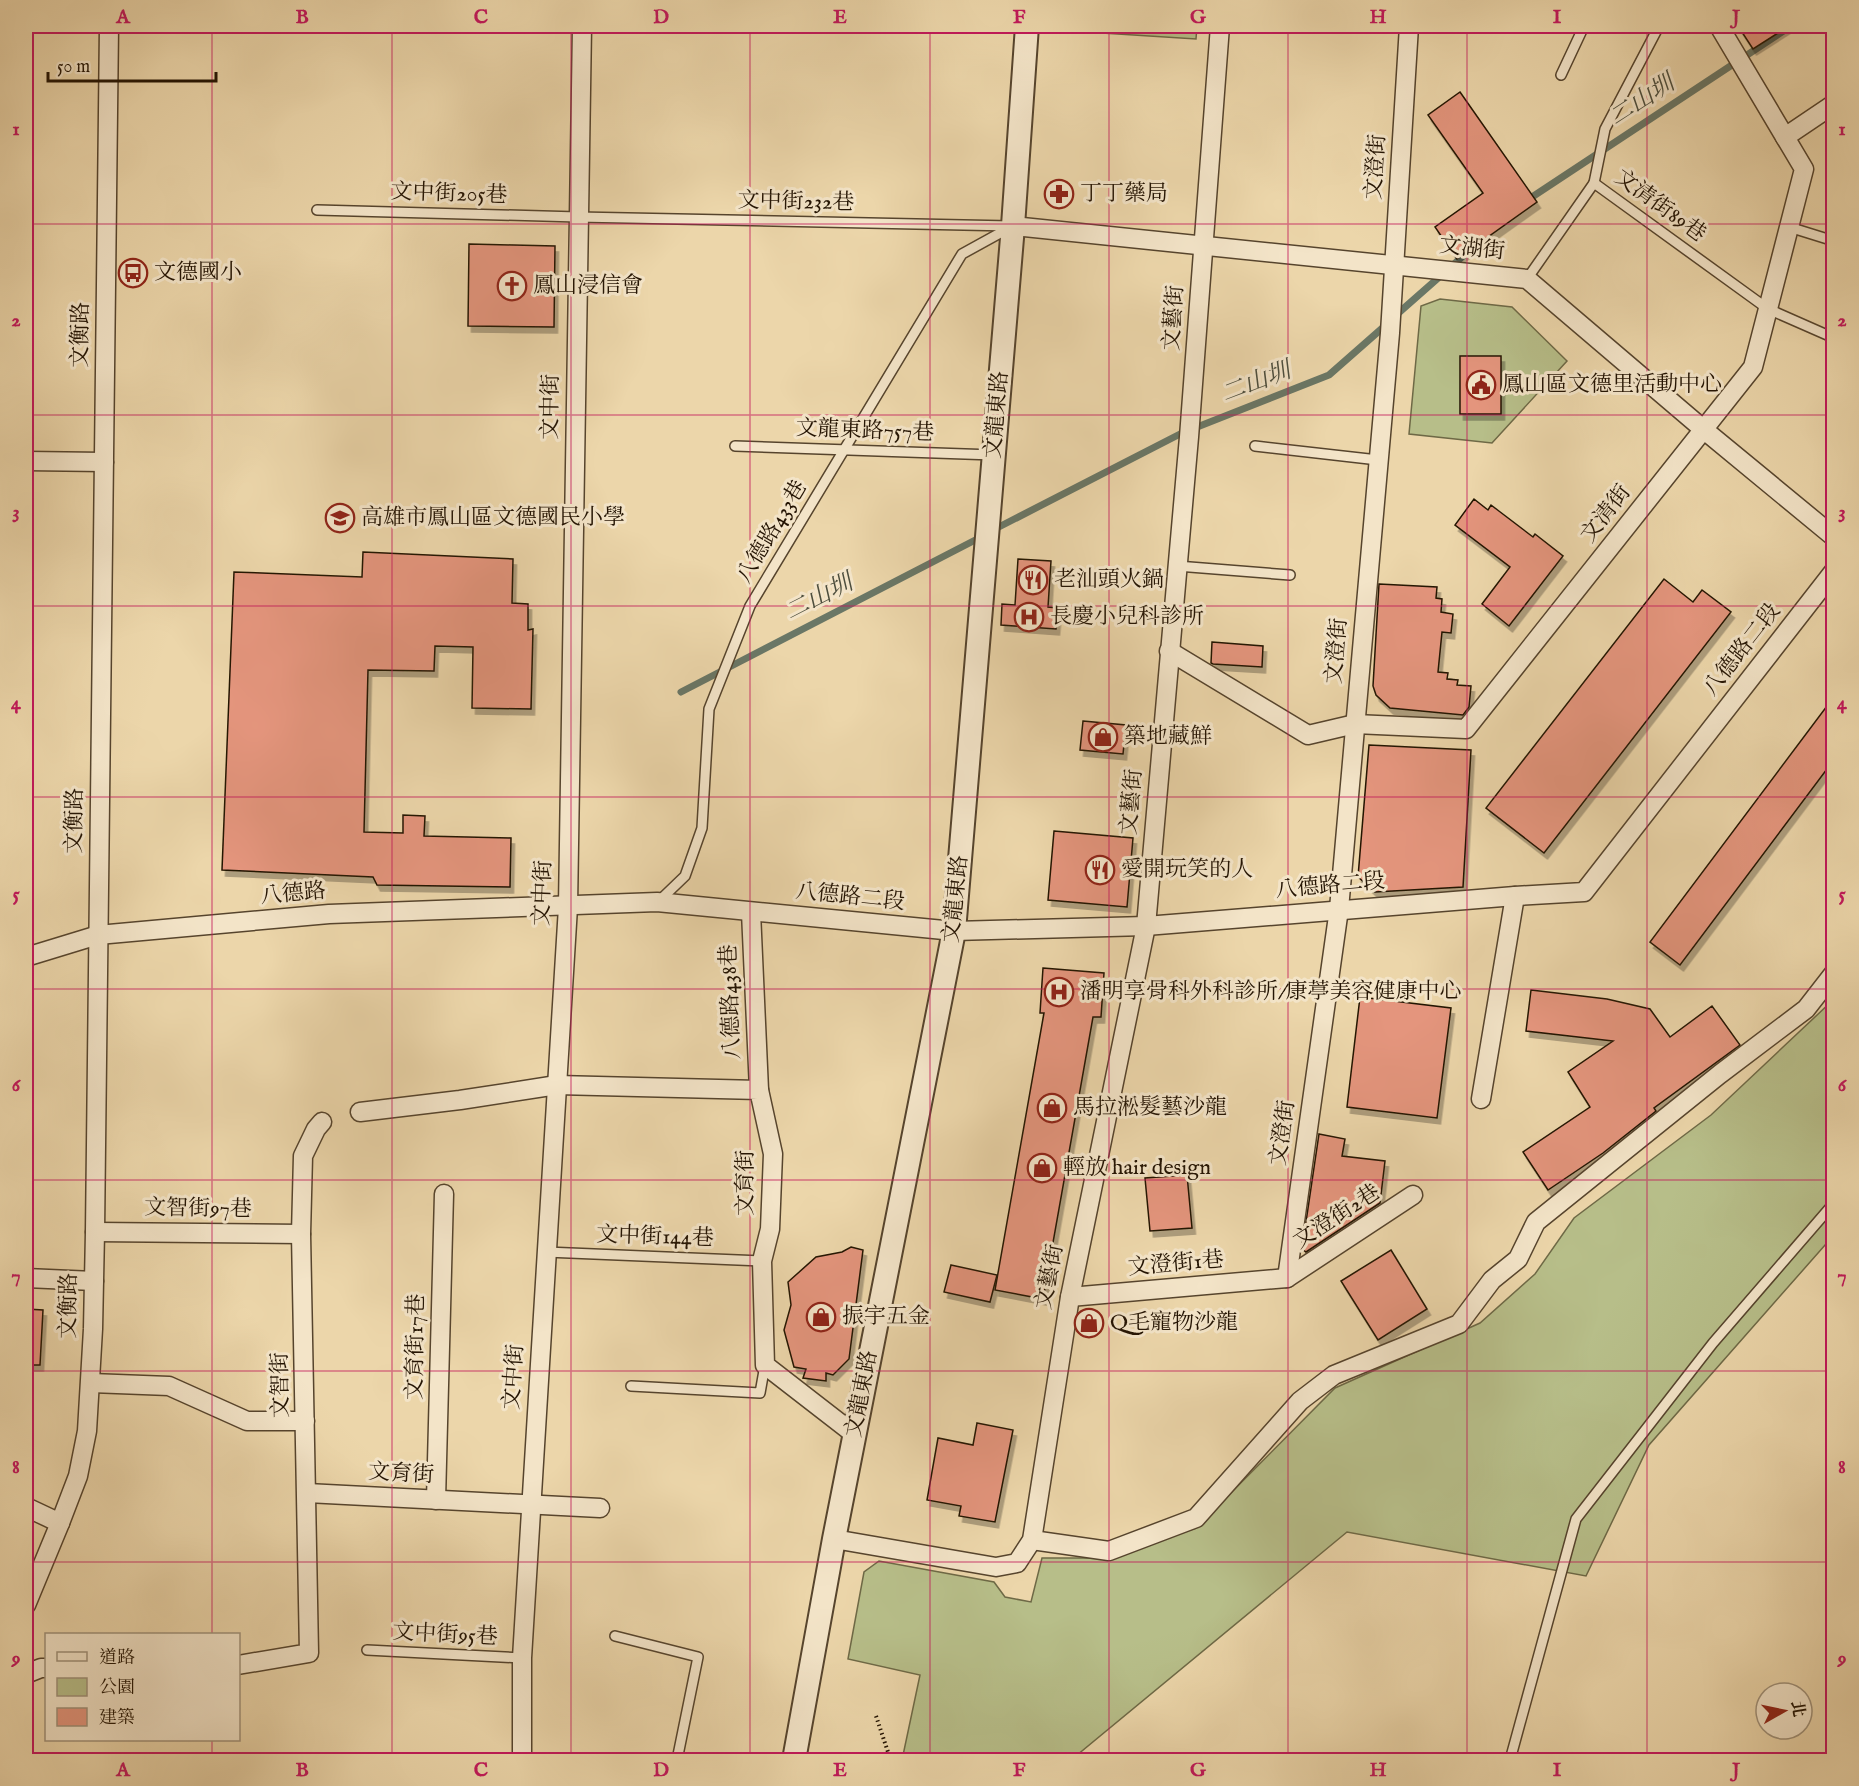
<svg xmlns="http://www.w3.org/2000/svg" width="1859" height="1786" font-family="'IM FELL English','Noto Serif TC',serif">
<style>
.green{fill:#b7be89;stroke:#6e6946;stroke-width:1.5}
.lines{fill:none;stroke-linecap:round;stroke-linejoin:round}
.stream{stroke:#6a7766;stroke-width:7}
.building{fill:#e4957d;stroke:#241403;stroke-width:1.5;filter:url(#shadow)}
.service-casing{stroke:#56442d;stroke-width:12}
.minor-casing{stroke:#56442d;stroke-width:21}
.tertiary-casing{stroke:#56442d;stroke-width:26}
.path{stroke:#241403;stroke-width:4;stroke-dasharray:1.5 3;stroke-linecap:butt}
.service{stroke:#f3e4c8;stroke-width:9}
.minor{stroke:#f3e4c8;stroke-width:18}
.tertiary{stroke:#f3e4c8;stroke-width:22}
.grid{fill:none;stroke:#c2185b;stroke-width:1.5;stroke-opacity:0.55}
.labels{text-anchor:middle;dominant-baseline:central;stroke-width:6;stroke-linejoin:round;paint-order:stroke}
.street-label{font-size:22px;fill:#241403;stroke:#f3e4c8}
.poi-label{font-size:22px;fill:#241403;stroke:#f3e4c8;text-anchor:start}
.water-label{font-size:24px;font-style:italic;fill:#4d4e3d;stroke:#f3e4c8}
.neatline{fill:none;stroke:#c2185b;stroke-width:2}
.grid-label{font-size:20px;text-anchor:middle;font-weight:bold;fill:#c2185b}
</style>
<defs>
<filter id="shadow"><feDropShadow dx="3.5" dy="6" stdDeviation="0" flood-color="#0004"/></filter>
</defs>
<rect width="100%" height="100%" fill="#ecd6aa"/>
<filter id="stains"><feTurbulence type="fractalNoise" baseFrequency=".00333" numOctaves="4"/><feColorMatrix values="0 0 0 0 .2 0 0 0 0 .09 0 0 0 0 .02 0 0 0 .5 -.17"/></filter>
<radialGradient id="worn" r=".72"><stop offset=".6" stop-color="#630" stop-opacity="0"/><stop offset="1" stop-color="#630" stop-opacity=".3"/></radialGradient>
<!-- green -->
<g class="green">
<polygon points="1055,26 1197,26 1196,39 1055,30"/>
<polygon points="1440,299 1512,307 1567,361 1492,443 1409,434 1421,306"/>
<polygon points="1833,1000 1833,1236 1649,1445 1586,1576 1347,1532 1071,1760 902,1760 920,1675 848,1659 864,1572 879,1561 994,1582 1005,1597 1031,1602 1042,1558 1109,1558 1196,1528 1335,1388 1480,1323 1535,1274 1574,1218 1711,1115"/>
</g>
<g class="lines">
<!-- stream -->
<g class="stream">
<polyline points="1526,201 1791,26"/>
<polyline points="1395,316 1479,242"/>
<polyline points="993,530 1182,433 1329,375 1387,324"/>
<polyline points="681,692 983,536"/>
</g>
</g>
<!-- building -->
<g class="building">
<polygon points="1738,26 1789,26 1753,49"/>
<polygon points="1460,92 1537,202 1457,259 1435,227 1483,193 1428,115"/>
<polygon points="469,244 555,246 554,327 468,326"/>
<rect x="1460" y="356" width="41" height="58"/>
<polygon points="1474,499 1488,510 1491,505 1533,537 1535,534 1563,556 1509,626 1482,604 1510,567 1455,525"/>
<polygon points="363,552 513,559 512,603 528,604 528,630 533,629 531,709 472,708 473,647 435,646 434,671 368,670 364,832 403,833 403,815 425,816 424,836 511,838 510,887 377,885 373,877 222,870 234,572 362,577"/>
<polygon points="1018,559 1051,561 1048,607 1058,608 1056,629 1001,625 1002,604 1015,605"/>
<polygon points="1664,579 1693,602 1702,590 1731,612 1544,853 1486,808"/>
<polygon points="1379,584 1437,587 1436,598 1442,599 1441,612 1453,614 1451,633 1442,632 1438,672 1448,673 1447,679 1458,680 1457,685 1471,686 1469,707 1463,715 1390,708 1376,695 1373,686"/>
<polygon points="1212,642 1263,646 1262,667 1213,664 1211,663"/>
<polygon points="1833,698 1833,761 1680,965 1650,942"/>
<polygon points="1083,721 1126,725 1123,754 1080,750"/>
<polygon points="1369,745 1471,750 1463,887 1375,892 1358,877"/>
<polygon points="1054,831 1133,838 1127,907 1048,900"/>
<polygon points="1043,968 1104,973 1101,1017 1093,1017 1043,1299 995,1290 1044,1013 1040,1013"/>
<polygon points="1531,990 1607,999 1650,1009 1670,1037 1712,1006 1740,1045 1654,1108 1656,1111 1603,1153 1548,1190 1523,1152 1590,1107 1568,1072 1613,1041 1526,1031"/>
<polygon points="1360,997 1451,1008 1437,1118 1347,1107"/>
<polygon points="1319,1134 1345,1139 1342,1156 1385,1161 1380,1203 1306,1252 1302,1249"/>
<polygon points="1187,1175 1192,1228 1150,1231 1145,1178"/>
<polygon points="851,1247 863,1250 849,1359 833,1375 826,1373 826,1381 803,1378 806,1369 794,1367 784,1330 791,1305 788,1282 816,1257 842,1252"/>
<polygon points="1391,1250 1427,1309 1378,1340 1341,1281"/>
<polygon points="951,1265 997,1275 990,1302 944,1292"/>
<polygon points="26,1309 43,1310 40,1365 26,1365"/>
<polygon points="977,1423 1013,1430 995,1522 959,1516 961,1506 927,1500 938,1438 973,1445"/>
</g>
<g class="lines">
<!-- service casing -->
<g class="service-casing">
<g id="service">
<polyline points="1561,75 1584,26"/>
<polyline points="1594,183 1605,129 1659,26"/>
<polyline points="317,210 578,217 1011,226"/>
<polyline points="1789,227 1834,241"/>
<polyline points="1527,279 1594,183 1768,309 1834,338"/>
<polyline points="735,446 994,455"/>
<polyline points="1255,446 1378,460"/>
<polyline points="1177,566 1290,575"/>
<polyline points="659,901 685,876 702,828 709,709 750,606 962,254 1011,227"/>
<polyline points="546,1252 762,1261"/>
<polyline points="631,1386 760,1393 765,1365"/>
<polyline points="615,1636 698,1657 677,1760"/>
<polyline points="367,1650 522,1658"/>
<polyline points="1510,1760 1576,1519 1713,1343 1834,1203"/>
</g>
</g>
<!-- minor casing -->
<g class="minor-casing">
<g id="minor">
<polyline points="1785,137 1834,104"/>
<polyline points="1013,226 1527,279 1703,429 1834,537"/>
<polyline points="26,461 104,462"/>
<polyline points="1169,651 1308,735 1355,724 1466,729 1753,367 1804,169 1719,26"/>
<polyline points="751,912 759,1090"/>
<polyline points="26,957 98,935 329,914 657,902 954,931 1146,926 1515,896 1584,892 1834,571"/>
<polyline points="1481,1099 1515,896"/>
<polyline points="360,1112 460,1100 557,1085 759,1090 773,1154 770,1229 762,1261 765,1365 854,1434"/>
<polyline points="95,1232 301,1234"/>
<polyline points="26,1278 94,1281"/>
<polyline points="1287,1278 1339,909 1390,333 1409,26"/>
<polyline points="1070,1297 1287,1278 1413,1195"/>
<polyline points="91,1383 169,1386 247,1421 305,1421"/>
<polyline points="307,1493 600,1508"/>
<polyline points="436,1500 444,1194"/>
<polyline points="26,1507 60,1523"/>
<polyline points="834,1539 996,1567 1017,1563 1032,1540 1070,1297 1146,926 1189,437 1220,26"/>
<polyline points="1032,1540 1109,1551 1196,1518 1300,1401 1334,1375 1459,1324 1492,1280 1518,1259 1536,1222 1720,1074 1806,1009 1834,973"/>
<polyline points="26,1605 60,1523 78,1476 87,1431 93,1329 95,1232 109,26"/>
<polyline points="238,1665 309,1653 301,1234 303,1156 316,1129 322,1122"/>
<polyline points="26,1674 41,1668 46,1668"/>
<polyline points="522,1760 522,1658 568,907 582,26"/>
</g>
</g>
<!-- tertiary casing -->
<g class="tertiary-casing">
<polyline id="tertiary" points="794,1760 834,1539 954,931 1013,226 1027,26"/>
</g>
<!-- path -->
<polyline class="path" points="876,1716 890,1758 889,1760"/>
<!-- service -->
<use href="#service" class="service"/>
<!-- minor -->
<use href="#minor" class="minor"/>
<!-- tertiary -->
<use href="#tertiary" class="tertiary"/>
</g>
<!-- grid -->
<path class="grid" d="M212,26v1608M392,26v1734M571,26v1734M750,26v1734M930,26v1734M1109,26v1734M1288,26v1734M1467,26v1734M1647,26v1734M26,224h1808M26,415h1808M26,606h1808M26,797h1808M26,989h1808M26,1180h1808M26,1371h1808M26,1562h1808M212,1740v20"/>
<!-- icons -->
<defs>
<g id="pharmacy-ring" transform="scale(1.5)"><circle r="9.5" fill="#f3e4c8" stroke="#8f2418" stroke-width="1.5"/><path d="M-2-6h4v4h4v4h-4v4h-4v-4h-4v-4h4Z" fill="#8f2418"/></g>
<g id="bus-ring" transform="scale(1.5)"><circle r="9.5" fill="#f3e4c8" stroke="#8f2418" stroke-width="1.5"/><path d="M-5-6H5V4H4V6H2V4H-2V6H-4V4H-5ZM-3.5-4V0h7V-4ZM-3.5 1.2v1.5H-2V1.2ZM2 1.2v1.5H3.5V1.2Z" fill="#8f2418"/></g>
<g id="church-ring" transform="scale(1.5)"><circle r="9.5" fill="#f3e4c8" stroke="#8f2418" stroke-width="1.5"/><path d="M-1.2-6h2.4v3.5h3.3v2.4h-3.3V6h-2.4V-.1h-3.3v-2.4h3.3Z" fill="#8f2418"/></g>
<g id="civic-ring" transform="scale(1.5)"><circle r="9.5" fill="#f3e4c8" stroke="#8f2418" stroke-width="1.5"/><path d="M-.6-6.5H3V-4.5H.6V-3L4-1V1h2V6H-6V1h2V-1L-.6-3ZM-1.2 2.5V6h2.4V2.5Z" fill="#8f2418"/></g>
<g id="school-ring" transform="scale(1.5)"><circle r="9.5" fill="#f3e4c8" stroke="#8f2418" stroke-width="1.5"/><path d="M0-5L7-2L0 1L-7-2ZM-4 1L0 2.5L4 1V4Q0 6-4 4Z" fill="#8f2418"/></g>
<g id="restaurant-ring" transform="scale(1.5)"><circle r="9.5" fill="#f3e4c8" stroke="#8f2418" stroke-width="1.5"/><path d="M-5-6h1v4h1v-4h1v4h1v-4h1v5L-1.5 .5V6h-2V.5L-5-1ZM5-6V6H3V1.5H1.5Q1.5-4 5-6Z" fill="#8f2418"/></g>
<g id="hospital-ring" transform="scale(1.5)"><circle r="9.5" fill="#f3e4c8" stroke="#8f2418" stroke-width="1.5"/><path d="M-5-5h3v3.5h4V-5h3V5h-3V1.5h-4V5h-3Z" fill="#8f2418"/></g>
<g id="shop-ring" transform="scale(1.5)"><circle r="9.5" fill="#f3e4c8" stroke="#8f2418" stroke-width="1.5"/><path d="M-5-2.5h2.3a2.7 3.5 0 0 1 5.4 0H5L5.5 6h-11ZM-1.5-2.5h3a1.5 2.3 0 0 0-3 0Z" fill="#8f2418"/></g>
</defs>
<g fill-rule="evenodd">
<use href="#pharmacy-ring" x="1059" y="194"/>
<use href="#bus-ring" x="133" y="273"/>
<use href="#church-ring" x="512" y="286"/>
<use href="#civic-ring" x="1481" y="385"/>
<use href="#school-ring" x="340" y="518"/>
<use href="#restaurant-ring" x="1033" y="580"/>
<use href="#hospital-ring" x="1029" y="617"/>
<use href="#shop-ring" x="1103" y="737"/>
<use href="#restaurant-ring" x="1100" y="870"/>
<use href="#hospital-ring" x="1059" y="992"/>
<use href="#shop-ring" x="1052" y="1108"/>
<use href="#shop-ring" x="1042" y="1168"/>
<use href="#shop-ring" x="821" y="1317"/>
<use href="#shop-ring" x="1089" y="1323"/>
</g>
<g class="labels">
<!-- street labels -->
<g class="street-label">
<text transform="translate(1376 167) rotate(-86)">文澄街</text>
<text transform="translate(449 194) rotate(2)">文中街205巷</text>
<text transform="translate(796 202) rotate(1)">文中街232巷</text>
<text transform="translate(1660 206) rotate(36)">文清街89巷</text>
<text transform="translate(1472 249) rotate(6)">文湖街</text>
<text transform="translate(1174 318) rotate(-86)">文藝街</text>
<text transform="translate(81 335) rotate(-89)">文衡路</text>
<text transform="translate(551 407) rotate(-89)">文中街</text>
<text transform="translate(997 415) rotate(-85)">文龍東路</text>
<text transform="translate(865 431) rotate(2)">文龍東路757巷</text>
<text transform="translate(1606 514) rotate(-52)">文清街</text>
<text transform="translate(772 532) rotate(-59)">八德路433巷</text>
<text transform="translate(1742 650) rotate(-52)">八德路二段</text>
<text transform="translate(1337 651) rotate(-85)">文澄街</text>
<text transform="translate(1132 802) rotate(-85)">文藝街</text>
<text transform="translate(75 821) rotate(-89)">文衡路</text>
<text transform="translate(1330 886) rotate(-5)">八德路二段</text>
<text transform="translate(543 893) rotate(-88)">文中街</text>
<text transform="translate(293 894) rotate(-5)">八德路</text>
<text transform="translate(850 897) rotate(6)">八德路二段</text>
<text transform="translate(956 899) rotate(-84)">文龍東路</text>
<text transform="translate(731 1002) rotate(-92)">八德路438巷</text>
<text transform="translate(1283 1133) rotate(-82)">文澄街</text>
<text transform="translate(746 1183) rotate(-90)">文育街</text>
<text transform="translate(198 1209) rotate(1)">文智街97巷</text>
<text transform="translate(1337 1217) rotate(-33)">文澄街2巷</text>
<text transform="translate(655 1237) rotate(2)">文中街144巷</text>
<text transform="translate(1176 1264) rotate(-5)">文澄街1巷</text>
<text transform="translate(1050 1277) rotate(-79)">文藝街</text>
<text transform="translate(69 1306) rotate(-89)">文衡路</text>
<text transform="translate(416 1347) rotate(-89)">文育街17巷</text>
<text transform="translate(514 1377) rotate(-86)">文中街</text>
<text transform="translate(281 1385) rotate(-91)">文智街</text>
<text transform="translate(862 1394) rotate(-79)">文龍東路</text>
<text transform="translate(401 1474) rotate(3)">文育街</text>
<text transform="translate(445 1635) rotate(3)">文中街95巷</text>
</g>
<!-- poi labels -->
<g class="poi-label">
<text x="1080" y="194">丁丁藥局</text>
<text x="154" y="273">文德國小</text>
<text x="533" y="286">鳳山浸信會</text>
<text x="1502" y="385">鳳山區文德里活動中心</text>
<text x="361" y="518">高雄市鳳山區文德國民小學</text>
<text x="1054" y="580">老汕頭火鍋</text>
<text x="1050" y="617">長慶小兒科診所</text>
<text x="1124" y="737">築地藏鮮</text>
<text x="1121" y="870">愛開玩笑的人</text>
<text x="1080" y="992">潘明享骨科外科診所/康葶美容健康中心</text>
<text x="1073" y="1108">馬拉淞髮藝沙龍</text>
<text x="1063" y="1168">輕放 hair design</text>
<text x="842" y="1317">振宇五金</text>
<text x="1110" y="1323">Q毛寵物沙龍</text>
</g>
<!-- water labels -->
<g class="water-label">
<text transform="translate(1642 101) rotate(-33)">二山圳</text>
<text transform="translate(1256 383) rotate(-21)">二山圳</text>
<text transform="translate(819 598) rotate(-27)">二山圳</text>
</g>
</g>
<!-- margin -->
<rect width="1859" height="1786" fill="none" stroke="#ecd6aa" stroke-width="66"/>
<!-- legend -->
<rect x="45" y="1633" width="195" height="108" fill="#f3e4c8" stroke="#a09179" stroke-width="1.5"/>
<rect x="57" y="1652" width="30" height="9" fill="#f3e4c8" stroke="#a09179" stroke-width="1.5"/>
<text x="99" y="1663" font-size="18" fill="#241403">道路</text>
<rect x="57" y="1678" width="30" height="18" fill="#b7be89" stroke="#a09179" stroke-width="1.5"/>
<text x="99" y="1693" font-size="18" fill="#241403">公園</text>
<rect x="57" y="1708" width="30" height="18" fill="#e4957d" stroke="#a09179" stroke-width="1.5"/>
<text x="99" y="1723" font-size="18" fill="#241403">建築</text>
<!-- north arrow -->
<g transform="translate(1784 1711) rotate(81)"><circle r="28" fill="#f3e4c8" stroke="#a09179" stroke-width="1.5"/>
<path d="M0-4.5L10 22L0 15L-10 22Z" fill="#8f2418"/>
<text y="-9" font-size="16" font-weight="bold" text-anchor="middle" fill="#241403">北</text>
</g>
<!-- scale -->
<path d="M48 72v9h168v-9" fill="none" stroke="#241403" stroke-width="3"/>
<text x="57" y="72" font-size="18" fill="#241403" stroke="#f3e4c8" stroke-width="4.5" paint-order="stroke">50 m</text>
<rect x="33" y="33" width="1793" height="1720" class="neatline"/>
<g class="grid-label">
<text x="123" y="23">A</text>
<text x="302" y="23">B</text>
<text x="481" y="23">C</text>
<text x="661" y="23">D</text>
<text x="840" y="23">E</text>
<text x="1019" y="23">F</text>
<text x="1198" y="23">G</text>
<text x="1378" y="23">H</text>
<text x="1557" y="23">I</text>
<text x="1736" y="23">J</text>
<text x="16" y="135">1</text>
<text x="1842" y="135">1</text>
<text x="16" y="326">2</text>
<text x="1842" y="326">2</text>
<text x="16" y="518">3</text>
<text x="1842" y="518">3</text>
<text x="16" y="709">4</text>
<text x="1842" y="709">4</text>
<text x="16" y="900">5</text>
<text x="1842" y="900">5</text>
<text x="16" y="1091">6</text>
<text x="1842" y="1091">6</text>
<text x="16" y="1282">7</text>
<text x="1842" y="1282">7</text>
<text x="16" y="1473">8</text>
<text x="1842" y="1473">8</text>
<text x="16" y="1664">9</text>
<text x="1842" y="1664">9</text>
<text x="123" y="1776">A</text>
<text x="302" y="1776">B</text>
<text x="481" y="1776">C</text>
<text x="661" y="1776">D</text>
<text x="840" y="1776">E</text>
<text x="1019" y="1776">F</text>
<text x="1198" y="1776">G</text>
<text x="1378" y="1776">H</text>
<text x="1557" y="1776">I</text>
<text x="1736" y="1776">J</text>
</g>
<rect width="100%" height="100%" filter="url(#stains)"/>
<rect width="100%" height="100%" fill="url(#worn)"/>
</svg>
